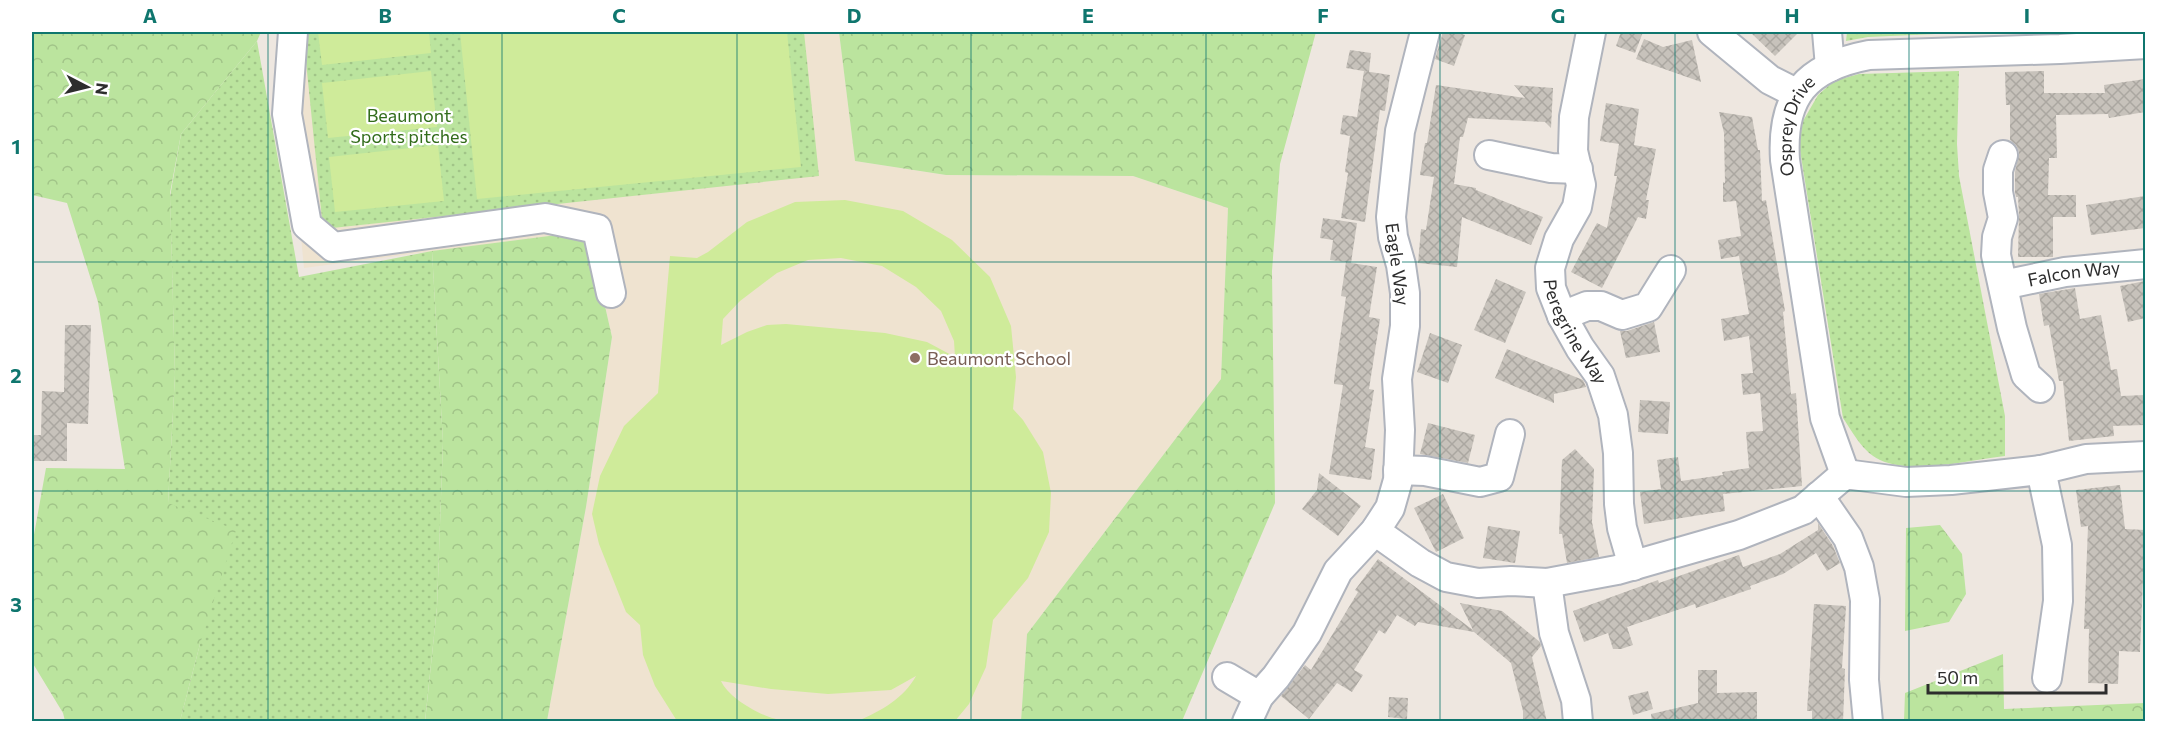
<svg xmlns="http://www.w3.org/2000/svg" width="2177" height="753" font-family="Commissioner,sans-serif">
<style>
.education{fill:#efe3d0}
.green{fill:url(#green-dots)}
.forest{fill:url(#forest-crowns)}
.pitch{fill:#cfeb9a;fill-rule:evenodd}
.building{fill:url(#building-cross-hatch)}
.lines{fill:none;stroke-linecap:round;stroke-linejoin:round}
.minor-casing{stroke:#b0b4bd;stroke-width:32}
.minor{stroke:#fff;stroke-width:28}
.grid{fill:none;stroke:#0f766e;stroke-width:1.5;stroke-opacity:0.55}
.education-dot{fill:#8d6e63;stroke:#fff;stroke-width:2}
.labels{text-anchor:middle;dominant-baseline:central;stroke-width:4.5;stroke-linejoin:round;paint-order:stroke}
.park-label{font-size:18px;fill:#326c1b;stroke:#fff}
.street-label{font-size:18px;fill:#2d2d2d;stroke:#fff}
.education-label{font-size:18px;fill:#785e54;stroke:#fff;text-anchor:start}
.neatline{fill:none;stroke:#0f766e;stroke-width:2}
.grid-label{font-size:20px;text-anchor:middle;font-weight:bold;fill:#0f766e}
</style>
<defs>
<pattern id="green-dots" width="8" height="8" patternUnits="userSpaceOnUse" patternTransform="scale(1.5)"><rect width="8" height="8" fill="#bbe49e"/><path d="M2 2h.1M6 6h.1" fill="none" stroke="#a1c488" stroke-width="1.8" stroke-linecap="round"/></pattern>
<pattern id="forest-crowns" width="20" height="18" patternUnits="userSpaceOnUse" patternTransform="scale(1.5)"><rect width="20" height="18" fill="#bbe49e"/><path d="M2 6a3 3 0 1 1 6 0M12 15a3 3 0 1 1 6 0" fill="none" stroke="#a1c488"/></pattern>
<pattern id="building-cross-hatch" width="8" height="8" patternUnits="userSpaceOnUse" patternTransform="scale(1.5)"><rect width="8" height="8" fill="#c7c2bb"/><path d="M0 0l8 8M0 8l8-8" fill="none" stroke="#aba7a1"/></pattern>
</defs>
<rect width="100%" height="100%" fill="#eee7e0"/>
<!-- education -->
<polygon class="education" points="284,32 839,32 855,161 946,175 1133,176 1228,208 1221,379 1027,634 1021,721 547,721 586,507 612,337 588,231 304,268 283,51"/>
<!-- green -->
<g class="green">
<polygon points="303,32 804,32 819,176 323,229"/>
<polygon points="1847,32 1958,32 1958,33 1868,37 1846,41"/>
<polygon points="257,41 299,277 432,251 443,442 437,607 425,721 180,721 200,644 168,503 175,375 170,197 181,134"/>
<path d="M1959,71l-2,73 2,32 46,240v40c-36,4 -92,19 -125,4 -17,-8 -27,-27 -37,-42l-44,-274 4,-23 15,-26 16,-14 25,-7z"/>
</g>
<!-- forest -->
<g class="forest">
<polygon points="32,32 261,32 257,41 181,134 170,193 175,375 168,503 236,530 200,644 180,721 65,721 63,713 32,662 32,546 46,468 125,469 98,302 67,203 32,195"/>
<polygon points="839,32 1316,32 1280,164 1272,271 1275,503 1182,721 1021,721 1027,634 1221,379 1228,208 1133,176 946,175 855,161"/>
<polygon points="588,231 612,337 586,507 547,721 425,722 437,607 443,442 432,251"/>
<polygon points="1940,525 1962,554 1966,594 1949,622 1905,631 1906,528"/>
<polygon points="2003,654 2004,709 2145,703 2145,721 1904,721 1905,693"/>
</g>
<!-- pitch -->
<g class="pitch">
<polygon points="318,32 429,32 431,53 322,65"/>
<polygon points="460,32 787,32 801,167 477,199"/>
<polygon points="431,71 437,127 328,138 322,83"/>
<polygon points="438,145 444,201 335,212 329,157"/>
<path d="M845,200l58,11 49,29 38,37 21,49 5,51 -3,32 10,11 20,32 8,41 -2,39 -21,46 -35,42 -7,47 -17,37 -14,17h-97c23,-10 46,-23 58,-45l-25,14 -63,4 -57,-5 -50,-8c8,18 45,39 66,40h-110l-22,-35 -12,-31 -3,-30 -14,-13 -27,-68 -7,-30 8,-38 24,-50 34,-33 12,-137 27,2 11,-6 39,-30 48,-20zM841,258l41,8 34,21 25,24 13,30 1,16 -28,-15 -42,-9 -99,-9 -19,1 -20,7 -26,13 2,-26 17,-18 37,-28 31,-13z"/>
</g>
<!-- building -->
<g class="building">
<polygon points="1443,32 1455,32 1465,35 1454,66 1435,59"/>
<polygon points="1621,32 1643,32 1635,53 1616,46"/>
<polygon points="1750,32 1799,32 1775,56"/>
<polygon points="1644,39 1663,47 1692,40 1701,82 1636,59"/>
<polygon points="1350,50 1371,53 1369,72 1346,68"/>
<polygon points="1364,71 1390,75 1385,111 1380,110 1365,222 1341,218 1348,173 1345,172 1350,136 1340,134 1343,115 1357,117"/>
<polygon points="2044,71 2044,93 2105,93 2104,85 2145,79 2145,112 2109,118 2108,114 2056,115 2057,158 2049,158 2048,195 2076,195 2076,217 2053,217 2053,257 2018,257 2019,215 2018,197 2016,197 2015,192 2015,172 2019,152 2016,145 2010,140 2010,105 2006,105 2005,72"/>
<polygon points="1436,85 1525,98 1514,85 1553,88 1551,128 1545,122 1468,118 1463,137 1460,137 1454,184 1476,188 1476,190 1543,217 1531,245 1462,217 1457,267 1418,263 1421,229 1426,230 1434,177 1420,175 1425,143 1427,143"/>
<polygon points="1606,103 1639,109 1634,145 1656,149 1646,200 1649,200 1646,219 1638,217 1602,288 1571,272 1597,223 1607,228 1617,176 1614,176 1619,144 1600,141"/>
<polygon points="1719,112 1752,117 1758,150 1760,150 1762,201 1766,200 1785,311 1783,312 1791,394 1796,393 1802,486 1723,494 1725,511 1644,524 1640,492 1661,489 1657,460 1678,457 1681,481 1723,475 1722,472 1749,468 1746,432 1763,431 1760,393 1743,395 1741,374 1753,373 1749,336 1724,341 1721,319 1749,314 1739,256 1721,259 1718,240 1741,236 1736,201 1723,202 1723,182 1725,183 1724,133"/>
<polygon points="2145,196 2145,228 2091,235 2086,205"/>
<polygon points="1323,218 1357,223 1351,263 1377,267 1369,317 1380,319 1369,389 1374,390 1365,447 1375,449 1371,480 1329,474 1343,385 1334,384 1334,380 1346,297 1341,296 1346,262 1330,260 1333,240 1320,238"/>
<polygon points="1496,279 1526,292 1505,343 1474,330"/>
<polygon points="2145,281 2145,318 2128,322 2120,286"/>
<polygon points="2075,288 2080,319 2101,315 2111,370 2117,369 2121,396 2145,395 2145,425 2113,426 2114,436 2069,441 2063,381 2059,381 2049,325 2044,326 2039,294"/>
<polygon points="1654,322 1660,352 1626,358 1620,331 1627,331"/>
<polygon points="65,325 91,325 88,424 67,423 67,461 32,461 32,435 41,435 42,391 64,392"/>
<polygon points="1430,333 1462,345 1448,383 1417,372"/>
<polygon points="1507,349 1583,380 1586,387 1554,394 1554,403 1495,378"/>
<polygon points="1640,400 1670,402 1668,434 1638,432"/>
<polygon points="1428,423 1475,435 1468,463 1420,454"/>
<polygon points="1575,449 1594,469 1592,522 1599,557 1567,563 1562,534 1559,534 1562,460"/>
<polygon points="1319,473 1361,506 1338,536 1302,509 1317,490"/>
<polygon points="2120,485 2125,529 2145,530 2140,652 2119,651 2118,684 2088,683 2089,629 2084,629 2088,526 2081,527 2076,490"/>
<polygon points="1443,494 1464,538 1436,552 1414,508"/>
<polygon points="1818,523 1833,546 1840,563 1827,571 1816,553 1783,574 1750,586 1751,589 1696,608 1695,604 1627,627 1633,645 1621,649 1613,649 1608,633 1584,642 1573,611 1658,580 1659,583 1739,555 1743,567 1780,554 1818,530"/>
<polygon points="1488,526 1520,531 1515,563 1483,558"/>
<polygon points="1378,559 1473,630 1460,603 1502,611 1540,642 1541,646 1532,657 1547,722 1523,722 1523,711 1511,663 1474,632 1418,622 1415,626 1397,615 1385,634 1379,630 1354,670 1363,675 1352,692 1337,683 1309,719 1281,696 1305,665 1311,670 1358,592 1355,590"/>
<polygon points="1814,604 1846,606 1842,668 1845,669 1843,722 1812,722 1812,711 1807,711"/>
<polygon points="1698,670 1717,670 1717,693 1757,692 1757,722 1652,722 1651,714 1698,703"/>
<polygon points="1648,691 1653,709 1633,715 1628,696"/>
<polygon points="1389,697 1408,698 1407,719 1388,717"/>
</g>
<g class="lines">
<!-- minor casing -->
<g class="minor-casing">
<g id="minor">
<polyline points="293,32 287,114 307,225 333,247 545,218 597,229 611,293"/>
<path id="s1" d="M1591,32l-17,85 -1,34 8,34 -4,22 -18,32 -9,29 1,20 11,28 18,32 20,28 13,39 5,38 1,51 3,24 11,38"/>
<polyline points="1712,32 1770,80 1796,93"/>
<polyline points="1827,32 1830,67"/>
<polyline points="1489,155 1551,168 1578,169"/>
<polyline points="2003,155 1998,170 1998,192 2003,218 1997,237 1996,255 2012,328 2026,375 2040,388"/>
<path id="s2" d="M2003,285l62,-13 81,-8"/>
<polyline points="1562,316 1587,306 1601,306 1622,315 1648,307 1671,270"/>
<polyline points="1398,470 1425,471 1480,482 1499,477 1510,434"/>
<polyline points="2041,470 2057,545 2058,601 2047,678"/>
<path id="s3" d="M1845,474l-20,-56 -40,-258c-4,-64 21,-93 84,-105l191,-6 86,-5"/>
<polyline points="1819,496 1848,538 1859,567 1865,600 1864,680 1868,722"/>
<polyline points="1375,531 1420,563 1446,577 1478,583 1511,581 1547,583 1617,570 1739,535 1803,510 1845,474 1906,482 1951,480 2041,470 2086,459 2146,456"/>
<polyline points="1547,583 1554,633 1576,700 1578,722"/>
<polyline points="1227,677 1259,696"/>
<polyline points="1247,722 1259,696 1276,677 1307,633 1338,571 1375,531 1390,508 1398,480 1400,430 1397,379 1405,326 1405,293 1401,265 1393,237 1391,217 1400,131 1425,32"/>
</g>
</g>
<!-- minor -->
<use href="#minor" class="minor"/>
</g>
<!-- grid -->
<path class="grid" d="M268,32v690M502,32v690M737,32v690M971,32v690M1206,32v690M1440,32v690M1675,32v690M1909,32v690M32,262h2114M32,491h2114"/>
<!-- markers -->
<circle class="education-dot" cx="915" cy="358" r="6"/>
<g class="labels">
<!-- park labels -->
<g class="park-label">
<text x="409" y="115">Beaumont<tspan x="409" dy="21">Sports pitches</tspan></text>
</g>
<!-- street labels -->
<g class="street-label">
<text stroke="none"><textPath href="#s3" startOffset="357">Osprey Drive</textPath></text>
<text transform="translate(1398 264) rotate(82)">Eagle Way</text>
<text stroke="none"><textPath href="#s2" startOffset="72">Falcon Way</textPath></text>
<text stroke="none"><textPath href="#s1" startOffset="315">Peregrine Way</textPath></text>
</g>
<!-- education labels -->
<g class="education-label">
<text x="927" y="358">Beaumont School</text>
</g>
</g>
<!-- border -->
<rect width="2177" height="753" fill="none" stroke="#ffffff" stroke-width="66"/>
<!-- north arrow -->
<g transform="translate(87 87) rotate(97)" stroke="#ffffff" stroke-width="4.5" paint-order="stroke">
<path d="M0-4.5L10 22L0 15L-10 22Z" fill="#2d2d2d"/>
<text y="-9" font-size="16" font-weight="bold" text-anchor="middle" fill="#2d2d2d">N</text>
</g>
<!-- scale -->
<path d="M1928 684v9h178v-9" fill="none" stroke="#2d2d2d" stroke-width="3"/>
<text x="1937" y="684" font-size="18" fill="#2d2d2d" stroke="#ffffff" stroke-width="4.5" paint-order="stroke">50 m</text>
<rect x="33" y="33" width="2111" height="687" class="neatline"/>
<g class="grid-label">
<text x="150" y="23">A</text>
<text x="385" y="23">B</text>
<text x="619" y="23">C</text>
<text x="854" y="23">D</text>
<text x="1088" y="23">E</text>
<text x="1323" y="23">F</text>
<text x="1558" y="23">G</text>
<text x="1792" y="23">H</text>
<text x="2027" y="23">I</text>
<text x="16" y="154">1</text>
<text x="16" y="383">2</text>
<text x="16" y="612">3</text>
</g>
</svg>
